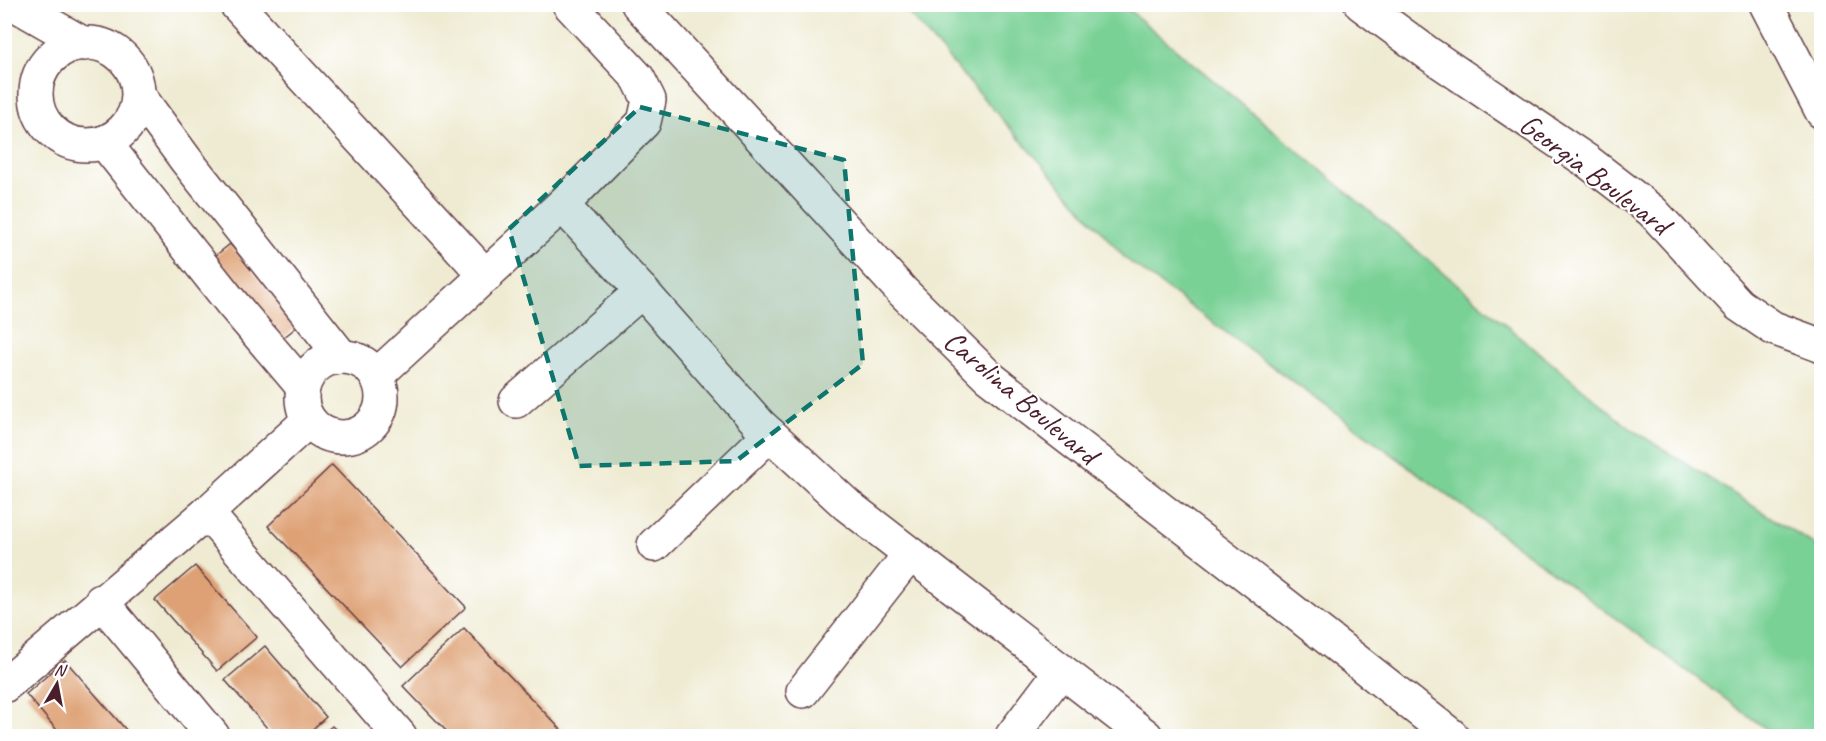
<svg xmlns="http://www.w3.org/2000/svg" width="1826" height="741" font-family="Caveat,sans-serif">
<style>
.green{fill:#7ad196;stroke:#627860;stroke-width:1.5}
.building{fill:#dea175}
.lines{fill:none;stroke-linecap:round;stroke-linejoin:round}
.minor-casing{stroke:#633e44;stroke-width:36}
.minor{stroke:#fff;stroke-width:33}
.marked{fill:#0f766e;fill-opacity:0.2;stroke:#0f766e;stroke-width:4.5;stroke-dasharray:12 8;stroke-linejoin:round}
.labels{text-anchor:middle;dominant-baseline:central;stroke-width:4.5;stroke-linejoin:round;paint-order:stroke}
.street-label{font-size:30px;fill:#4a1f2b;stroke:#fff}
</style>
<rect width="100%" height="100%" fill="#fff"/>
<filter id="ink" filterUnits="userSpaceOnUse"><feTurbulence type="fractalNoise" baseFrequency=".0167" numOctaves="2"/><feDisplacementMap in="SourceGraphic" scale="12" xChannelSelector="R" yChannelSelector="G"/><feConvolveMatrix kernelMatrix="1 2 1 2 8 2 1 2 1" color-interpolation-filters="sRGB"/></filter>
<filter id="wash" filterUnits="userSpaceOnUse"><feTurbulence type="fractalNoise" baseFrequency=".008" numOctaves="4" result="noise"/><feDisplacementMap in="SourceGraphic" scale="24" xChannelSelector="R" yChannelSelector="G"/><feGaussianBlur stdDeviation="1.35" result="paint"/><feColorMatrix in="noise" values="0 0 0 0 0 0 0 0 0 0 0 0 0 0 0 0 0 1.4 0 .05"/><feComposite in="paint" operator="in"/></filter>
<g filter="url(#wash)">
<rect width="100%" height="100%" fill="#efebd3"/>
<!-- green -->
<polygon class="green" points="901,5 1123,5 1628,427 1821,549 1821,736 1771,736 1769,731 1126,259"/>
<g id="blocks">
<!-- building -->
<g class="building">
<polygon points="230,244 298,326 283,338 215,256"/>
<polygon points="332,465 466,607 402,667 268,526"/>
<polygon points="195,566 257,637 217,671 155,600"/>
<polygon points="464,628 567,736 451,736 403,686"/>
<polygon points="265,646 326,717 305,736 274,736 225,680"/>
<polygon points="65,660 127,731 121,736 62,736 26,694"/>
<polygon points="332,726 342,736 320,736"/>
</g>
</g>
</g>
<g filter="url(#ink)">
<use href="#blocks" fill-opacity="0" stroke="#633e44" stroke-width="1.5"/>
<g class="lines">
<!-- minor casing -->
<g class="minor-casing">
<g id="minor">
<polyline points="236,4 486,276"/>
<polyline points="638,4 903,292 988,376 1284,604 1452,736"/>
<polyline points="1361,4 1429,54 1587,161 1652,211 1739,305 1773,328 1822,346"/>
<polyline points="1766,4 1822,112"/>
<polyline points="16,5 84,44"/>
<circle cx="87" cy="94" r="51"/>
<polyline points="139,96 186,160 342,357"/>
<polyline points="104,142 230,301 303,387"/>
<polyline points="562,205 642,291 760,425 847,505 1146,736"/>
<circle cx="342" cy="397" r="40"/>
<polyline points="376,376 562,205 644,122 649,100 638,78 569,4"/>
<polyline points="516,401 642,291"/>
<polyline points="207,513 400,736"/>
<polyline points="654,545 770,434"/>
<polyline points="101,601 213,736"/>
<polyline points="4,686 207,513 309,420"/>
<polyline points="803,691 910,554"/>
<polyline points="1012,736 1061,671"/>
</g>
</g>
<!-- minor -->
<use href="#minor" class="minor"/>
</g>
</g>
<!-- marked area -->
<path class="marked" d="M640,107l204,53 19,204 -127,97 -157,5 -70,-237z"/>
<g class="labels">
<!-- street labels -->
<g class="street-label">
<text transform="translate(1595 174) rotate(37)">Georgia Boulevard</text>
<text transform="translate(1021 397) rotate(40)">Carolina Boulevard</text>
</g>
</g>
<!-- margin -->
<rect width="1826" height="741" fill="none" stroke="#fff" stroke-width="24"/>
<!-- north arrow -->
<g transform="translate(57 684) rotate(10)" stroke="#ffffff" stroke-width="4.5" paint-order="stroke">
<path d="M0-4.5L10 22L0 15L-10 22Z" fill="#4a1f2b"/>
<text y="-9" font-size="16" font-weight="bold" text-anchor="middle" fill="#4a1f2b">N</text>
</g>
</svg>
